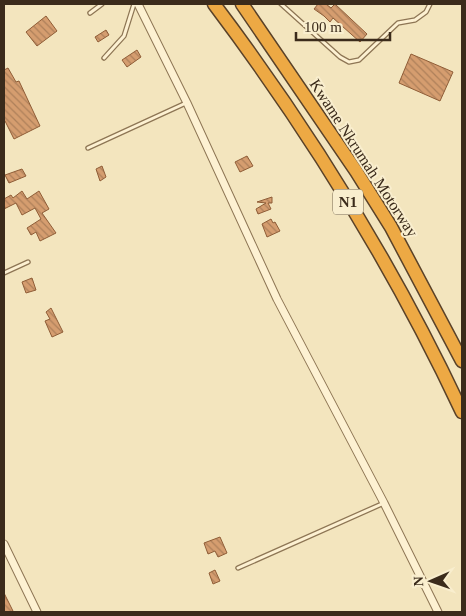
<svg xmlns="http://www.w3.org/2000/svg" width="466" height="616" font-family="Georgia,serif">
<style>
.building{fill:url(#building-back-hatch);stroke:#8f5d37}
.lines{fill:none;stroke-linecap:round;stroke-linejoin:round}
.service-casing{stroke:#8d7554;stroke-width:5.5}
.minor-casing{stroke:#8d7554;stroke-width:9}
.motorway-casing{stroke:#5a4229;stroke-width:15}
.service{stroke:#fdf1d2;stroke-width:3}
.minor{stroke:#fdf1d2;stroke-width:7}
.motorway{stroke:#eda944;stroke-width:12}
.labels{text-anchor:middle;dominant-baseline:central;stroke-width:4;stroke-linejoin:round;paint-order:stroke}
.shield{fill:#f9eece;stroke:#746651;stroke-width:1}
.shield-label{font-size:15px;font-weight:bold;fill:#3b2b1b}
.street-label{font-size:16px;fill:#3b2b1b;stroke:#f9eece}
</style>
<defs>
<pattern id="building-back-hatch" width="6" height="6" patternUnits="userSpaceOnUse" patternTransform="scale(1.25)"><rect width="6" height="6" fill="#d59d6f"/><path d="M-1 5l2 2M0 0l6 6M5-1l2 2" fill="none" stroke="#ae805a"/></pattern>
</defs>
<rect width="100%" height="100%" fill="#f3e5be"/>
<!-- building -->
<g class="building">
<polygon points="318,4 326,4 331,8 335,4 367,34 360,42 333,18 330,22 324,16 314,9"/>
<polygon points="46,16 57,31 37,46 26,32"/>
<polygon points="106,30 109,35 98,42 95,37"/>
<polygon points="137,50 141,57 127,67 122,60"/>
<polygon points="411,54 453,72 440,101 399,83"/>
<polygon points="8,68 16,82 19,81 40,126 14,139 5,121 4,122 4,70"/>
<polygon points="247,156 253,166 240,172 235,162"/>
<polygon points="102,166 106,177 100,181 96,169"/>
<polygon points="22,169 26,176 9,183 5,175"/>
<polygon points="22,191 27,199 39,191 49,209 42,213 56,233 40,241 36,232 31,235 27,228 41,219 35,208 22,215 16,203 4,209 4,199 11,195 13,198"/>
<polygon points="272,197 272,203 268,203 271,209 258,214 256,209 266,203 257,202"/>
<polygon points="271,219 273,223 275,222 280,231 267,237 262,224"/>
<polygon points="32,278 36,290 26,293 22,282"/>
<polygon points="51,308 63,332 52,337 45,321 50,319 46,312"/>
<polygon points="220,537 227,553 218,557 215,551 208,554 204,543"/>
<polygon points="215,570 220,581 213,584 209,573"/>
<polygon points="4,593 13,611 10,612 4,612"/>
</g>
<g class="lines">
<!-- service casing -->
<g class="service-casing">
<g id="service">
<polyline points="281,4 340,57 349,62 359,60 398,23 415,20 426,12 430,4"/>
<polyline points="90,13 102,4"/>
<polyline points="104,58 124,36 134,4"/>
<polyline points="88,148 186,103"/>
<polyline points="4,273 28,262"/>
<polyline points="238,568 384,503"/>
</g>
</g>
<!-- minor casing -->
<g class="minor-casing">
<g id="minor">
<polyline points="138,4 187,103 277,299 384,503 438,612"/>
<polyline points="4,544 37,612"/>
</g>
</g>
<!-- motorway casing -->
<g class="motorway-casing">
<g id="motorway">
<path d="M214,4c95,126 181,265 248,408"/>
<polyline points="242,4 356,171 391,227 462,361"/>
</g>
</g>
<!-- service -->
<use href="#service" class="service"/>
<!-- minor -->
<use href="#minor" class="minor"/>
<!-- motorway -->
<use href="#motorway" class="motorway"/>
</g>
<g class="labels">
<!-- shield labels -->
<rect class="shield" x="333" y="189.5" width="30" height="25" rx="4"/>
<g class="shield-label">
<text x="348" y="202">N1</text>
</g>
<!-- street labels -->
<g class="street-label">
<text transform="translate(364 158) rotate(57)">Kwame Nkrumah Motorway</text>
</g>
</g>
<!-- border -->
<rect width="466" height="616" fill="none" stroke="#3b2b1b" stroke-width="10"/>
<!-- north arrow -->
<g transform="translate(431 581) rotate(268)" stroke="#f9eece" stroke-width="4" paint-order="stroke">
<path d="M0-4L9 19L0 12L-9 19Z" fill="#3b2b1b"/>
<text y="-8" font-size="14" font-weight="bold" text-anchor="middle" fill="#3b2b1b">N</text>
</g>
<!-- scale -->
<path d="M296 32v8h94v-8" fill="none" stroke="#3b2b1b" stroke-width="2.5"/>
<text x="304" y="32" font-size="15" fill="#3b2b1b" stroke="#f9eece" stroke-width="4" paint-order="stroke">100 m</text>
</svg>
